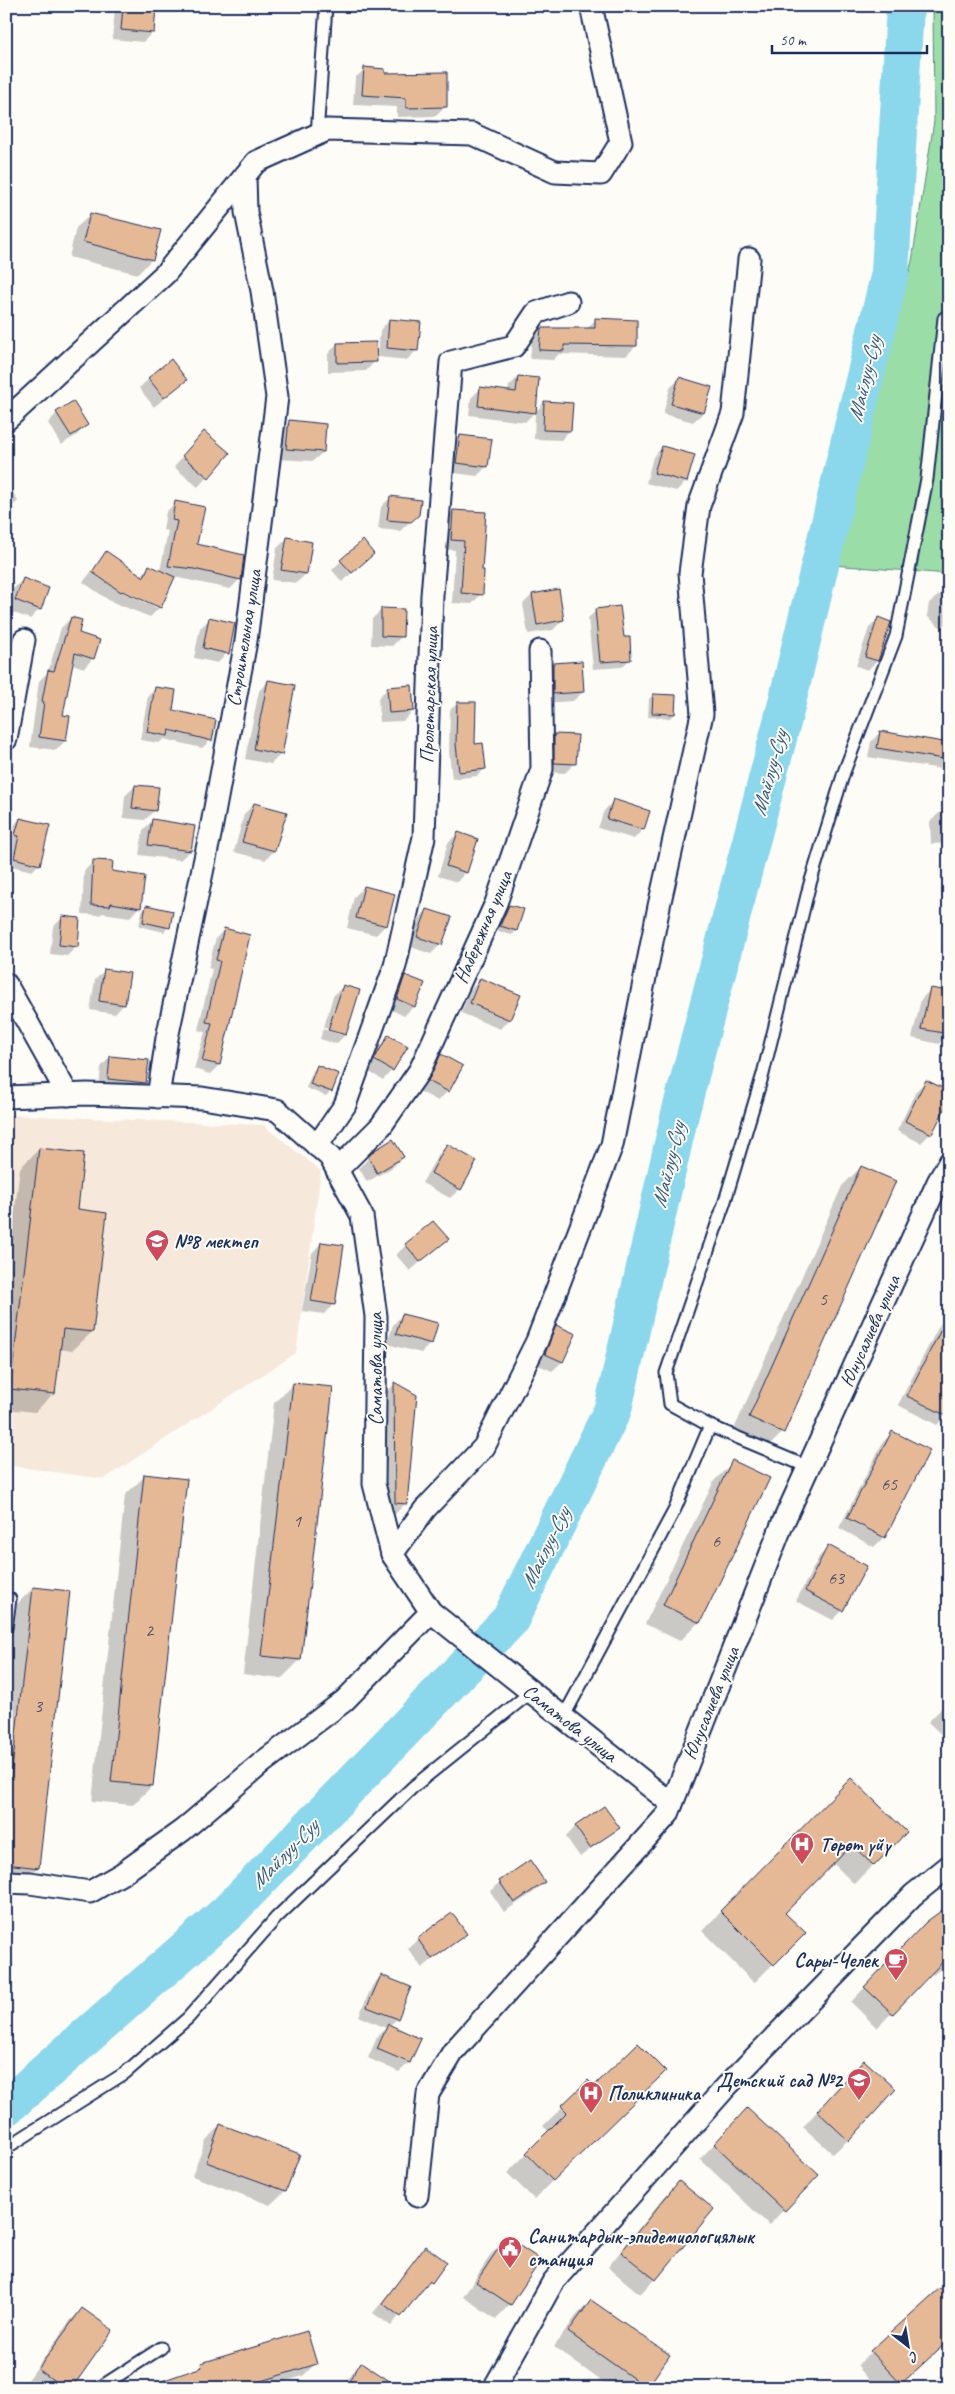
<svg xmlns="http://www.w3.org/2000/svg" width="955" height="2394" font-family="Caveat,sans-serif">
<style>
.built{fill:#f6e8da}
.green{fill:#9bdda7;stroke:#5b8682}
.shadow{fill:#0003;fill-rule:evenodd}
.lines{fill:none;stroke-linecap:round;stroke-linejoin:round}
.river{stroke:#8bd7ec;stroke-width:38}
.building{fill:#e6b996;stroke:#1b2f5e}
.lane-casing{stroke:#1b2f5e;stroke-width:15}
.street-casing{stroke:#1b2f5e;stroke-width:25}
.lane{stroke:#fdfcf7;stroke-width:11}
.street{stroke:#fdfcf7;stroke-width:21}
.labels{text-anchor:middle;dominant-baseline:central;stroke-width:4;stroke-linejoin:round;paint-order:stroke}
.number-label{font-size:18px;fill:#4e526c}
.street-label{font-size:20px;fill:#1b2f5e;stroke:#fdfcf7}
.poi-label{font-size:20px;font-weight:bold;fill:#1b2f5e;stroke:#fdfcf7;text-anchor:start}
.water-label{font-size:21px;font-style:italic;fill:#375982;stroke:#fdfcf7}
</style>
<rect width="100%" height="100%" fill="#fdfcf7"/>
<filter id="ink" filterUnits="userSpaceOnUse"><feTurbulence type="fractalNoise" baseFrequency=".02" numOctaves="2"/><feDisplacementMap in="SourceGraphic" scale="10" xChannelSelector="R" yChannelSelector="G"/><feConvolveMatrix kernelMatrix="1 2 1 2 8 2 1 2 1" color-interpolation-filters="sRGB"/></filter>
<g filter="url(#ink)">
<!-- built -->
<polygon class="built" points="10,1115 263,1125 321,1171 296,1353 104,1479 6,1465 6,1152"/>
<!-- green -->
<polygon class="green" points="933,6 949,6 949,574 832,565 912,261 934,121"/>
<!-- shadow -->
<g class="shadow">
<polygon points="118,6 155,6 153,32 143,42 112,39 115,9"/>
<polygon points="365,69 383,74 446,106 436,116 397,117 397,107 353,105 355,78"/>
<polygon points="91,214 152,259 138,274 69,257 76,228"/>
<polygon points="390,320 417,350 407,360 378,357 380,330"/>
<polygon points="595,320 636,346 626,356 559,354 553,360 530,359 532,339 541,330 586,330"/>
<polygon points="337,344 375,361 366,371 328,372 328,354"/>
<polygon points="518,377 535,412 525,422 469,415 471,398 480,389 508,393 509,386"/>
<polygon points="149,379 186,380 154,407 139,388"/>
<polygon points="679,379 703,413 693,422 663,414 670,388"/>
<polygon points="545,402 570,430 561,440 534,439 535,412"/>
<polygon points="57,413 87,425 77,435 61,445 48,423"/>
<polygon points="289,422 323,452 313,461 277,459 280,431"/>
<polygon points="460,436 487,466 477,476 447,472 451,446"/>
<polygon points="194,442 228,453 198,487 174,467"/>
<polygon points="663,447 693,456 686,482 676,491 646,483 653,457"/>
<polygon points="9,486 18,501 6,512 6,488"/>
<polygon points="390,498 418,514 400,531 378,529 381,507"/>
<path d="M176,502l20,43 44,34 -10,10 -56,-12 -14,30 -10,10 -40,-16 -27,-19 24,-29 33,23 9,-9 11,4 8,-40 -5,-1 3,-18zM117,587l40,18v3l-41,-19z"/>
<polygon points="453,511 480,571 481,594 472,604 452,603 455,550 442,549 443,521"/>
<polygon points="287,539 310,543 306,574 296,583 272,580 277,548"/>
<polygon points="373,554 342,582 332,570 341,561"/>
<polygon points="23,580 40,609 30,619 6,610 13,589"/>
<polygon points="949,587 949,623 940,627 927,616 929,603"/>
<polygon points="532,595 563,620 553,630 528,634 523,604"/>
<polygon points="382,609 402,636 392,646 371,645 372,619"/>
<polygon points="596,611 622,638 630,659 622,667 593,669 588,618"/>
<polygon points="71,618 78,634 93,658 84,668 72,664 62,716 65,741 56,750 30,747 39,681 48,672 61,628"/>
<polygon points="210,619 227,653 218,663 194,658 200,628"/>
<polygon points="878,619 877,660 868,670 856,666 869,628"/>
<polygon points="553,664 583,692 573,701 544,703 544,674"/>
<polygon points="268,681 281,754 271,764 245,759 259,691"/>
<polygon points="156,688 171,711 211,740 202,748 164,739 159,743 140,740 148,696"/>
<polygon points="388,688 413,711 403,721 380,722 378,698"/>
<polygon points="653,695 674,714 670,718 648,717 649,699"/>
<polygon points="458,703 485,769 477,776 452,779 449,752 450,710"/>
<polygon points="880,732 949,744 949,768 947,770 868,757 871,742"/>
<polygon points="554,736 575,763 565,773 545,772 545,745"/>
<polygon points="135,786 155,810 145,820 123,818 125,796"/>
<polygon points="613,801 643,829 634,839 598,828 604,811"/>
<polygon points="254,804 285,813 274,851 265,860 234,852 244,814"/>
<polygon points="939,813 949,813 949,843 931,844 930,822"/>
<polygon points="20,819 39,864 32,871 7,865 13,843 9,842 13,826"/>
<polygon points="152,821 190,851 180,860 139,855 143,830"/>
<polygon points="458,833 466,872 457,882 438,876 448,843"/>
<polygon points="94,861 111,872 139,907 130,917 102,913 100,915 82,914 84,871"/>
<polygon points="364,887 386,925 376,935 347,928 354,897"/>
<polygon points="509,906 516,931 512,935 496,931 504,911"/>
<polygon points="147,907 168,927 164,932 139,926 142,911"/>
<polygon points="427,910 441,944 431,954 408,946 418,920"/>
<polygon points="62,918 77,946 67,956 50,954 53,927"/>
<polygon points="224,930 248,936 219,1065 210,1074 194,1069 205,1032 198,1030 212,969 208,968 216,938"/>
<polygon points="104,971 124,1004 115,1014 90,1010 95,980"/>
<polygon points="405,976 414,1006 404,1016 388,1008 396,986"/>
<polygon points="480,980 509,1019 500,1029 461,1013 471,989"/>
<polygon points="343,986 345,1035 336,1044 320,1039 323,1029 341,1035 341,1032 324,1027 333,996"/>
<polygon points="931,989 949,1032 939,1044 912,1038 921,999"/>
<polygon points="389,1037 392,1070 383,1080 366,1070 379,1046"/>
<polygon points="441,1056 448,1091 438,1101 419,1091 431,1066"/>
<polygon points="110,1057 145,1082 136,1092 99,1089 101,1067"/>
<polygon points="318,1066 331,1091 326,1096 306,1088 313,1071"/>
<polygon points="926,1081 931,1133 921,1143 897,1131 916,1091"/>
<polygon points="447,1145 460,1189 450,1198 422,1183 438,1155"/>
<polygon points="39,1149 76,1211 92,1332 72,1351 59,1349 54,1393 35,1412 6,1409 6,1284 20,1168"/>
<polygon points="376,1151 402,1157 393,1167 367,1182 359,1168"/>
<polygon points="861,1167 783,1432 764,1451 731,1436 842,1186"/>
<polygon points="447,1239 410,1271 396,1255 406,1245"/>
<polygon points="321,1243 334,1304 324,1314 302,1311 312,1253"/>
<polygon points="949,1313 949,1412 937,1425 898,1405 942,1320"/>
<polygon points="402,1315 431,1343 421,1353 387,1344 393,1325"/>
<polygon points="557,1327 574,1335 562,1362 552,1371 536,1364 547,1336"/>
<polygon points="293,1384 300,1660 281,1679 243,1674 274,1403"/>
<polygon points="395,1384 406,1503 391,1518 381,1517 380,1398"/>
<polygon points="893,1432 884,1537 874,1547 839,1528 883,1442"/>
<polygon points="733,1462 699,1622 680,1641 645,1624 714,1481"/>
<polygon points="145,1476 152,1786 133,1805 92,1801 125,1495"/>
<polygon points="829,1547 842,1611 833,1620 796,1601 819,1557"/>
<polygon points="33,1588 38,1867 19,1886 6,1885 6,1675 14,1607"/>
<polygon points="949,1701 949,1742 928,1722"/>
<polygon points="851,1780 905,1832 854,1884 833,1863 783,1913 804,1933 754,1983 702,1931"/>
<polygon points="604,1807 618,1828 580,1857 566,1837 575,1827"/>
<polygon points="500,1882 543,1882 534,1892 504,1912 490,1891"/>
<polygon points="949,1906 949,1962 933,1975 931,1972 877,2028 851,2002 912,1938"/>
<polygon points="465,1934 422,1968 408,1949 418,1939"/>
<polygon points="381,1976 410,1988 397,2019 389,2026 419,2039 409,2063 399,2072 368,2058 378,2035 386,2028 359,2016 372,1986"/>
<polygon points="664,2071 534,2199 507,2173 549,2132 543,2126 588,2082 594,2087"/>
<polygon points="849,2076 848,2140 833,2154 803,2127"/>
<polygon points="733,2124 817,2175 769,2225 700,2159"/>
<polygon points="220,2126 298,2155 285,2191 270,2205 192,2176 206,2140"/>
<polygon points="679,2183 712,2209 655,2279 640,2294 608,2267 664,2197"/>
<polygon points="506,2239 510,2304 496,2319 463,2297 492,2253"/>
<polygon points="425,2248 431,2282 422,2292 420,2290 391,2326 373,2313"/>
<polygon points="591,2301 668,2356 645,2388 611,2388 554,2347 576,2316"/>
<polygon points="82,2309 71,2388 33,2388 26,2383 69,2322"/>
<polygon points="949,2340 897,2388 877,2388 857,2366 871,2352"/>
<polygon points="316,2363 303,2376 272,2385 273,2388 145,2388 196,2371 202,2365"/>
<polygon points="362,2364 398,2388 339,2388"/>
</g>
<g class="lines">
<!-- river -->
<polyline class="river" points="6,2107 228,1912 510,1620 613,1409 679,1118 785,711 890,273 905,6"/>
</g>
<!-- building -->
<g class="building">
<polygon points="123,6 156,6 154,33 121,30"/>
<polygon points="364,67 385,69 385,73 447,72 447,107 406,108 406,98 362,95"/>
<polygon points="90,213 161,230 153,260 83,242"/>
<polygon points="595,318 637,320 637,346 564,345 564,351 539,350 541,328 595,328"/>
<polygon points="389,319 421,322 418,351 387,348"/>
<polygon points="376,342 377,362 337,363 337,343"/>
<polygon points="171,359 187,380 164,398 148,378"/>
<polygon points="518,376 539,378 536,413 478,406 480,387 516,392"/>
<polygon points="679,377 712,387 704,413 671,404"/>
<polygon points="73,401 88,425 71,436 56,412"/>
<polygon points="544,401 573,403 571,431 543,430"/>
<polygon points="289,420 326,424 324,452 286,449"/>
<polygon points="204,431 230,453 209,478 182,456"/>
<polygon points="460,435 492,439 488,467 456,463"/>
<polygon points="662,446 695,455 687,482 654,473"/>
<polygon points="390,496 421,500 419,515 411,522 387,520"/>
<polygon points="175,501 205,507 197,544 244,555 241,580 194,569 168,566 177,521 172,520"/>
<polygon points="453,510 486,512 482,570 484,570 483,595 461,593 464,541 451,540"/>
<polygon points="287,537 312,542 307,574 281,570"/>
<polygon points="363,540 374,554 352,573 340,560"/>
<polygon points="106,551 144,577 149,565 175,577 161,608 122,591 121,592 92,572"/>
<polygon points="23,578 49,588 41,610 15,600"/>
<polygon points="559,589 564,620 537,625 532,594"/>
<polygon points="620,606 624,637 630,637 631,660 600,662 595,609"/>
<polygon points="381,608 404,609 403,637 381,636"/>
<polygon points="71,617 82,620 79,633 100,640 94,659 75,653 63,715 70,716 66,741 39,737 44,702 42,701 48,670 54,671"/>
<polygon points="209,617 235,623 229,654 203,648"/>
<polygon points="878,617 891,622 878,661 865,657"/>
<polygon points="582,661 584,692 553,694 553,663"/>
<polygon points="268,680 295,685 282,755 254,749"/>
<polygon points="412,685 414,711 389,713 387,687"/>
<polygon points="155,687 176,690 173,710 216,720 212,741 169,730 168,736 147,732"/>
<polygon points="653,694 676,695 675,714 652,713"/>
<polygon points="457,702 476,702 475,744 483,743 486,769 459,772 456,744"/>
<polygon points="880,731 949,743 949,760 877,748"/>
<polygon points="554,734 578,735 576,764 554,763"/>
<polygon points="135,785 159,787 156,811 132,808"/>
<polygon points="613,799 650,811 644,830 607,819"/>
<polygon points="254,803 287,812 275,851 242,842"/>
<polygon points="20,818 50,825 40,865 14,858 19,836 15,835"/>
<polygon points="152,819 195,826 191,851 148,845"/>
<polygon points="458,832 478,839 467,873 446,866"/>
<polygon points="93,860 113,861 112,871 145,876 141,908 111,903 110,906 91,905"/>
<polygon points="364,886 395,894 387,926 356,918"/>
<polygon points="146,905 173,911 170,928 143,922"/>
<polygon points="509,905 524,909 517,931 500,926"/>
<polygon points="427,909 452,917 442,945 417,937"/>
<polygon points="62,916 80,918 78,947 59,945"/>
<polygon points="224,928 250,935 220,1065 202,1061 212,1023 206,1022 220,961 216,960"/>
<polygon points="104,969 130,973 125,1005 99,1001"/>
<polygon points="405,975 425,983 415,1007 397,999"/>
<polygon points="480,978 521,995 510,1020 470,1003"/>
<polygon points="343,985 360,990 346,1035 328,1030"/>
<polygon points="930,988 949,991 949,1034 921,1029"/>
<polygon points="388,1035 408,1046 393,1071 374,1060"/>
<polygon points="441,1054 463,1066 449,1092 428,1081"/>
<polygon points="110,1056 149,1060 146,1083 108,1079"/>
<polygon points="317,1065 339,1074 332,1092 310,1084"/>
<polygon points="926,1080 949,1091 949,1100 932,1134 905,1121"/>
<polygon points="393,1139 404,1157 377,1173 368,1157 375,1150"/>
<polygon points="447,1144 477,1161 461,1190 431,1173"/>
<polygon points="39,1148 84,1153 78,1209 107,1213 93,1332 63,1329 55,1394 10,1389"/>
<polygon points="861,1166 896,1181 784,1433 749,1417"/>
<polygon points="433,1221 449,1239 420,1262 405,1244"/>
<polygon points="321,1242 344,1245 335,1305 311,1301"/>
<polygon points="402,1314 438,1323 432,1344 396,1334"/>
<polygon points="949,1314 949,1417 907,1396"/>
<polygon points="556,1325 576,1334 563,1362 545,1354"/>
<polygon points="394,1382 417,1395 407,1504 395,1503"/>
<polygon points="293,1383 333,1387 301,1660 261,1656"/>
<polygon points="892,1431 930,1450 885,1538 847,1518"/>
<polygon points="732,1460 770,1478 700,1623 663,1605"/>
<polygon points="144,1474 187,1479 153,1786 111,1782"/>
<polygon points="828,1545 867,1566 843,1611 805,1591"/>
<polygon points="33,1587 70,1591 39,1868 6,1864 6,1821"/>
<polygon points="851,1778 907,1832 874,1866 852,1845 785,1913 806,1933 774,1965 720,1911"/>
<polygon points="604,1806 620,1828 590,1848 575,1826"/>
<polygon points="530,1860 545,1882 514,1903 499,1881"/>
<polygon points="949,1905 949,1955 893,2014 864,1987 926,1922"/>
<polygon points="452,1913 467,1934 432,1959 417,1938"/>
<polygon points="381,1975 411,1987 398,2019 367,2007"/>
<polygon points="388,2024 421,2039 410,2063 377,2049"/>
<polygon points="638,2043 666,2071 553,2181 526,2153 567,2112 561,2106 588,2080 594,2086"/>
<polygon points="864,2060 896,2089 849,2141 817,2111"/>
<polygon points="747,2108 819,2175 785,2211 714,2144"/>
<polygon points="220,2124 300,2154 286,2191 206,2162"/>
<polygon points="679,2181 714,2209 656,2280 621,2252"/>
<polygon points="506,2237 541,2260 511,2305 476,2282"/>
<polygon points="425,2246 447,2262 432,2283 429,2281 401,2317 382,2303"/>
<polygon points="940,2288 949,2297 949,2340 901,2384 870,2351"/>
<polygon points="591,2300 670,2355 647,2388 568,2332"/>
<polygon points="82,2308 113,2330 72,2388 64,2388 38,2369"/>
<polygon points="307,2331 317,2364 238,2388 151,2388 150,2385 202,2367 201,2363"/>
<polygon points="361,2362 400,2388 345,2388"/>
</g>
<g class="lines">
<!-- lane casing -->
<g class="lane-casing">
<g id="lane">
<polyline points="317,135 326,6"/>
<polyline points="710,1426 808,1467"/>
<polyline points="6,1628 10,1599"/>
<polyline points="563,1718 675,1509 710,1426 670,1404 666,1373 725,1201 763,1074 809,887 844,772 896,636 927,479 944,318"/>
<polyline points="6,2148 125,2073 188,2018 276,1918 413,1787 531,1692"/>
<polyline points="99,2388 161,2348"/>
</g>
</g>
<!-- street casing -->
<g class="street-casing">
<g id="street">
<polyline points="6,420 166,273 256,162 327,130 472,134 555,172 601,174 621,142 591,6"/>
<polyline points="6,739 24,640"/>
<polyline points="6,984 68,1095"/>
<polyline points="6,1097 87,1094 202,1098 277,1110 330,1157 362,1216 376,1316 374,1484 392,1554 431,1612 672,1804"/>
<polyline points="158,1097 167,1038 210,835 246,641 277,397 262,291 246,212 245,176"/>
<polyline points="317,1146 345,1105 395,966 424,837 432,595 451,362 514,346 536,313 568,302"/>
<polyline points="337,1170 381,1126 420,1070 496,903 542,769 540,651"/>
<polyline points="392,1554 425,1509 484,1447 537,1341 612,1145 659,906 702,714 690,573 699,506 733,413 749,259"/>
<polyline points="6,1882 30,1883 90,1892 123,1873 183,1830 263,1762 344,1701 431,1612"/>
<polyline points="417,2196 428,2094 453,2052 668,1814 782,1525 938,1182 949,1163"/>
<polyline points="494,2388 553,2282 726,2087 913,1895 949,1866"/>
</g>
</g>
<!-- lane -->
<use href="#lane" class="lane"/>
<!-- street -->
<use href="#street" class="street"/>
</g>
</g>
<!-- icons -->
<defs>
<g id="school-pin" transform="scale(1.25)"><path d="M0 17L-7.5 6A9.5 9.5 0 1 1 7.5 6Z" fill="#d1495b" stroke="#fdfcf7"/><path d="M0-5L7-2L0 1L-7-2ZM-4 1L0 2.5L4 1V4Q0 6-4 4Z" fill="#fff"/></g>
<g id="hospital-pin" transform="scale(1.25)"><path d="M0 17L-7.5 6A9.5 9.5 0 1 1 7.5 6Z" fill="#d1495b" stroke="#fdfcf7"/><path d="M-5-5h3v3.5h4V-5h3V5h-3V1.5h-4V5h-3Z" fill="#fff"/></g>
<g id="cafe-pin" transform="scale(1.25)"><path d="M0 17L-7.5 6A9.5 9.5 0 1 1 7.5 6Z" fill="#d1495b" stroke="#fdfcf7"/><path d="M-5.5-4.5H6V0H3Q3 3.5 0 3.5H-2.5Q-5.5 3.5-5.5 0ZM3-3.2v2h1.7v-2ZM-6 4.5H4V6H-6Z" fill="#fff"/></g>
<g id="civic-pin" transform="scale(1.25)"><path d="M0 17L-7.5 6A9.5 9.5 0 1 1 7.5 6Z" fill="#d1495b" stroke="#fdfcf7"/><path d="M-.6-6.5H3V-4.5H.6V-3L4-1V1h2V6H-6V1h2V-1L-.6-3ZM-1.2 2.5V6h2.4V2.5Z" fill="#fff"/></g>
</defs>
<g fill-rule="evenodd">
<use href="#school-pin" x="157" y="1241"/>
<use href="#hospital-pin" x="802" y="1844"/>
<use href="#cafe-pin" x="896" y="1960"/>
<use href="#school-pin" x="859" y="2080"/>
<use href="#hospital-pin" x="591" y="2093"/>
<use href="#civic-pin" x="510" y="2248"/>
</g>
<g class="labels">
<!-- number labels -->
<g class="number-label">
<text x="823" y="1299">5</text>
<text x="889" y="1484">65</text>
<text x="297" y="1521">1</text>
<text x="716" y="1541">6</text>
<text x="836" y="1578">63</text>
<text x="149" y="1630">2</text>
<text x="38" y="1706">3</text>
</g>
<!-- street labels -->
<g class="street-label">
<text transform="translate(244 638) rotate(-81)">Строительная улица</text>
<text transform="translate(429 695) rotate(-88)">Пролетарская улица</text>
<text transform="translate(483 927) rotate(-67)">Набережная улица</text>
<text transform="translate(870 1331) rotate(-66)">Юнусалиева улица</text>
<text transform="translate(375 1369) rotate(-90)">Саматова улица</text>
<text transform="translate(711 1703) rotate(-68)">Юнусалиева улица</text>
<text transform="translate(570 1723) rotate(38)">Саматова улица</text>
</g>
<!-- poi labels -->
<g class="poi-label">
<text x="174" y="1241">№8 мектеп</text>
<text x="820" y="1844">Төрөт үйү</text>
<text x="878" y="1960" text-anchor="end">Сары-Челек</text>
<text x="842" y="2080" text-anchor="end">Детский сад №2</text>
<text x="608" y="2093">Поликлиника</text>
<text x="528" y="2236">Санитардык-эпидемиологиялык<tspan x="528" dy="23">станция</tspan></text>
</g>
<!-- water labels -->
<g class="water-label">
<text transform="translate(864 379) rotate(-77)">Майлуу-Суу</text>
<text transform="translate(769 773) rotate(-75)">Майлуу-Суу</text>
<text transform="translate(668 1165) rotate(-77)">Майлуу-Суу</text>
<text transform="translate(545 1548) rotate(-64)">Майлуу-Суу</text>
<text transform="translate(284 1854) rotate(-46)">Майлуу-Суу</text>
</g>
</g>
<!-- margin -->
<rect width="955" height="2394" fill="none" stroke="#fdfcf7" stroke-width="25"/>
<rect x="12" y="12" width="930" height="2369" fill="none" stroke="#1b2f5e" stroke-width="2" filter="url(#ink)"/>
<!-- north arrow -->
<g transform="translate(908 2346) rotate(149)" stroke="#fdfcf7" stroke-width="4" paint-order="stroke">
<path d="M0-4L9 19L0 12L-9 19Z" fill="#1b2f5e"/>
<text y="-8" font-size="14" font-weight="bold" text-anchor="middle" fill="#1b2f5e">С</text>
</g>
<!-- scale -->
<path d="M772 45v8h155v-8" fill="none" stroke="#1b2f5e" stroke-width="2.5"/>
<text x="780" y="45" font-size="15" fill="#1b2f5e" stroke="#fdfcf7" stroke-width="4" paint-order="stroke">50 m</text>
</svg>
